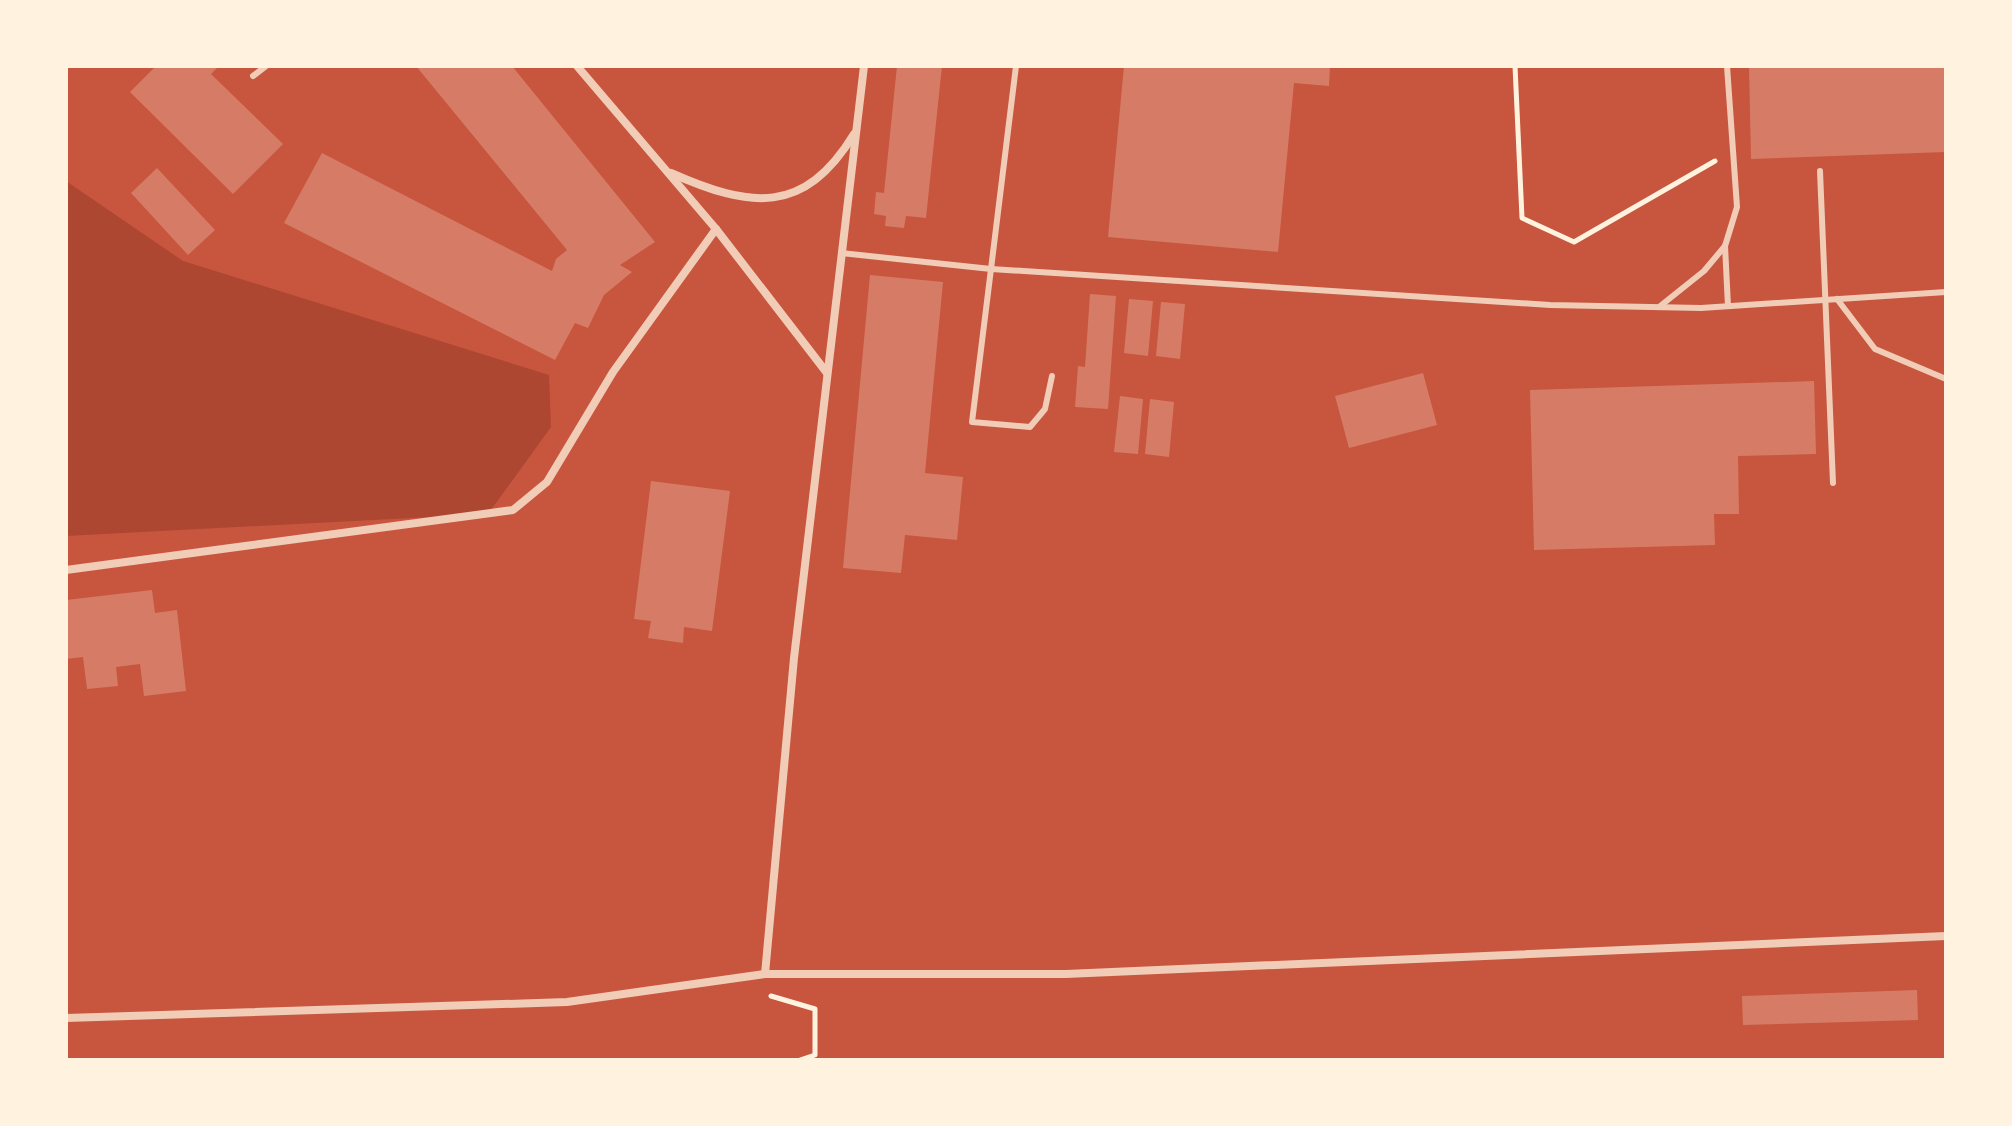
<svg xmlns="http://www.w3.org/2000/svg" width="2012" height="1126" font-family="Jost,sans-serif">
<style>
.green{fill:#ae4732}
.building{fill:#d67c66}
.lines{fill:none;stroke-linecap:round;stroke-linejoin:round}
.path{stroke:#fff3e0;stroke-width:5}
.service{stroke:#f1ccb7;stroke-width:6}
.minor{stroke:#f1ccb7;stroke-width:8}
</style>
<rect width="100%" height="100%" fill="#c8553d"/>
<!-- green -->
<polygon class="green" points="66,181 183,261 549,375 551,427 488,514 66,536"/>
<!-- building -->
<g class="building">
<polygon points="156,66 219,66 211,74 283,144 233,194 130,92"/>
<polygon points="416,66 512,66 655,242 620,265 632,272 604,295 588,328 575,323 555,360 284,223 322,153 552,271 556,259 567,250"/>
<polygon points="897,66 942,66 926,218 906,216 904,228 885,226 886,216 874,214 876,192 884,193"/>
<polygon points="1124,66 1330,66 1329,86 1294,83 1278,252 1108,237"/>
<polygon points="1749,66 1946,66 1946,152 1751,159"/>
<polygon points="157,168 215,230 188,255 131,193"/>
<polygon points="870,275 943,282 925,473 963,477 957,540 905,535 901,573 843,568"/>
<polygon points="1090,294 1116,296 1108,409 1075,407 1078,366 1085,367"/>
<polygon points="1129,299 1153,301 1148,356 1124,353"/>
<polygon points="1161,302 1185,304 1180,359 1156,356"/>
<polygon points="1423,373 1437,425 1349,448 1335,396"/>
<polygon points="1814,381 1816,454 1738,456 1739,514 1714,514 1715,545 1534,550 1530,390"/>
<polygon points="1120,396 1143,399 1138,454 1114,452"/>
<polygon points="1150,399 1174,402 1169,457 1145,454"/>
<polygon points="651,481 730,491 712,631 684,627 683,643 648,638 651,621 634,619"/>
<polygon points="152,590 155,613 177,610 186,691 144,696 140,664 116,667 118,686 87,689 83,657 66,659 66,600"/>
<polygon points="1917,990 1918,1020 1743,1025 1742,996"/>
</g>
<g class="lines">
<!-- path -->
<g class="path">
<polyline points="1515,66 1522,218 1574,242 1715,161"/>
<polyline points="771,996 815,1009 815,1055 800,1060"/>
</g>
<!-- service -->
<g class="service">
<polyline points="1016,66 991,269 1550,305 1701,308 1946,292"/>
<polyline points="253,76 266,66"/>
<polyline points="1820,171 1833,483"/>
<polyline points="1725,246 1728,306"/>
<polyline points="841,253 991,269 972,422 1030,427 1045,409 1052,376"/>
<polyline points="1837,299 1875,349 1946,379"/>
<polyline points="1659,307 1704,271 1725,246 1737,207 1727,66"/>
</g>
<!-- minor -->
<g class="minor">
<polyline points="577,66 716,229 827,373"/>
<path d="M671,173c79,35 133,43 183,-39"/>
<polyline points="66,570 513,510 547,482 613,372 716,229"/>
<polyline points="765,974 794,658 864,66"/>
<polyline points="66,1018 567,1002 765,974 1066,974 1946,936"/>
</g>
</g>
<!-- border -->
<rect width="2012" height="1126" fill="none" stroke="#fff3e0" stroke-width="136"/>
</svg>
